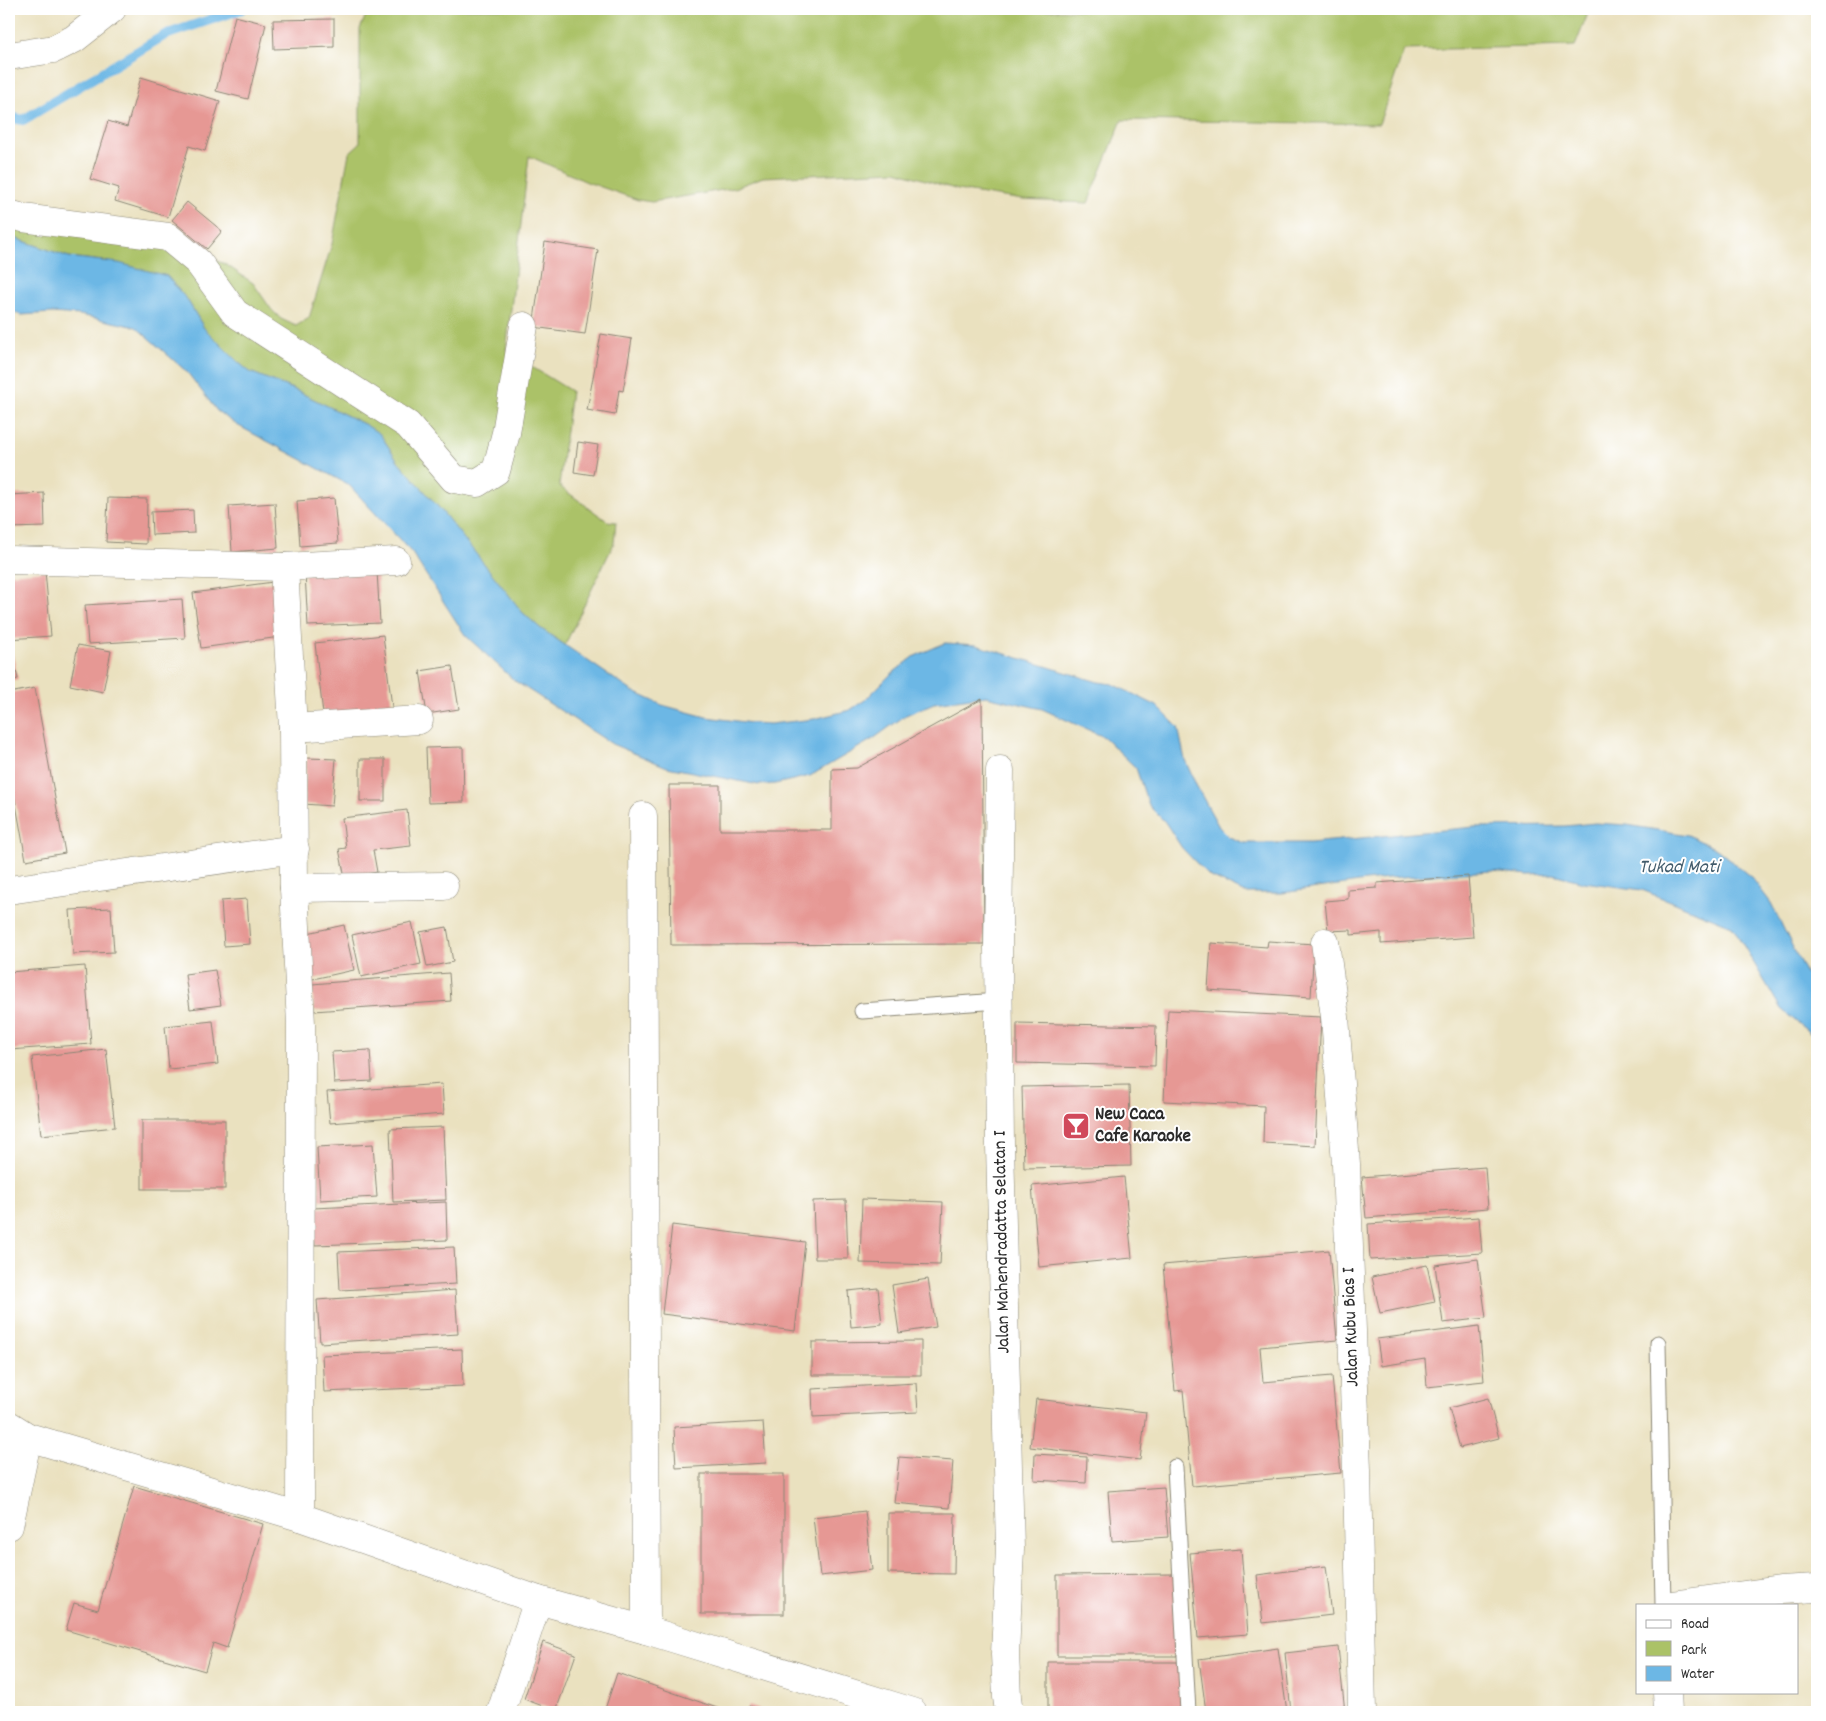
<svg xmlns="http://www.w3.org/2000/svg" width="1826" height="1721" font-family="Dekko,sans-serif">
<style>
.green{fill:#abc267;stroke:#6b7649}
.water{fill:#6cb7e5;stroke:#4c7188}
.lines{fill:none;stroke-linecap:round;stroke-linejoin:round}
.stream{stroke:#6cb7e5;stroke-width:10}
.building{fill:#e69894}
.lane-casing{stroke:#8a8675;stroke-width:17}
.street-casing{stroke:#8a8675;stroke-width:29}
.lane{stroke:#fff;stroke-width:15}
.street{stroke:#fff;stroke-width:28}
.labels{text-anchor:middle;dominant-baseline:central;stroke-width:4;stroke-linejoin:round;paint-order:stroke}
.poi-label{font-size:19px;font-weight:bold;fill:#2b2b2b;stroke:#fff;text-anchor:start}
.street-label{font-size:19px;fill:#2b2b2b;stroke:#fff}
.water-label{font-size:20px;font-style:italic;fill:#425c6c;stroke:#fff}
</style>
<rect width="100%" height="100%" fill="#fff"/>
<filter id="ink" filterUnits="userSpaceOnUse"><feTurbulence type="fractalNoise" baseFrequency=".02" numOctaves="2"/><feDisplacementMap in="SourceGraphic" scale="10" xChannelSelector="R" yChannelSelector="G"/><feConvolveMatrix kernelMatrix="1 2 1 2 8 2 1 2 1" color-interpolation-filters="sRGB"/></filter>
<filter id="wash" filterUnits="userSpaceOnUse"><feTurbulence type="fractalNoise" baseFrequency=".0096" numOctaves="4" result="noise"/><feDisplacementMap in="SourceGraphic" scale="20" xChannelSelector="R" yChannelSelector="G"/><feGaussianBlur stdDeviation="1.12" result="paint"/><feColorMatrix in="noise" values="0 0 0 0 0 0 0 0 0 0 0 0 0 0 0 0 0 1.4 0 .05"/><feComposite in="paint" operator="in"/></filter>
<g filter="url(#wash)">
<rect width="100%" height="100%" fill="#eae1bf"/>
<!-- green -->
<polygon class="green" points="374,9 923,9 967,11 1196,9 1328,12 1331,9 1587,9 1587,16 1575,46 1404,50 1379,124 1122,120 1088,203 1023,200 958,190 896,171 763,177 734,188 652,202 638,200 587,182 529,156 506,351 571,391 559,486 607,521 616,522 614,543 565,645 540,628 522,612 440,509 398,461 380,434 366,425 295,390 250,372 238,362 204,328 188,301 167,276 103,261 69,257 9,236 9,199 28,209 183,248 225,264 253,283 271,309 281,319 296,326 309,318 332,244 349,153 360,143 360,29 366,15"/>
<!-- water -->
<polygon class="water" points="9,236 69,257 119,263 167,276 188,301 204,328 238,362 250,372 295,390 366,425 380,434 398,461 440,509 509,595 522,612 540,628 632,691 662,705 706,717 752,723 770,724 814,719 850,710 865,700 890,675 915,656 945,643 976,645 1098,682 1113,684 1157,706 1178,727 1185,760 1197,787 1219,827 1229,837 1244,843 1310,843 1474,827 1565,826 1595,823 1627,825 1688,835 1718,850 1752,878 1771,903 1805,972 1817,986 1817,1039 1781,1009 1732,926 1642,890 1584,882 1553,874 1529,875 1492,871 1387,878 1282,893 1245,893 1209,876 1182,848 1165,822 1150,807 1145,795 1136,768 1104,737 1042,709 986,696 934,703 906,715 873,739 810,776 775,784 759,785 667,767 612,744 515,681 465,635 412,553 349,485 237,425 217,411 187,372 136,327 80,315 52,313 21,315 9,311"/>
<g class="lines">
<!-- stream -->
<polyline class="stream" points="9,117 23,120 165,35 242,9"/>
</g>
<g id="blocks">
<!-- building -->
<g class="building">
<polygon points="235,16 266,24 248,99 216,91"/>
<polygon points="334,19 334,47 274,49 273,20"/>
<polygon points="141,77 220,101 205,151 189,146 168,217 115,201 119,188 90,179 108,121 127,127"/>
<polygon points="187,202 222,231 207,249 172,220"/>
<polygon points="545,242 598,250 585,334 533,327"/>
<polygon points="601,334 632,339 623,391 619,390 615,415 587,410"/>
<polygon points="578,442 598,445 593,475 574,472"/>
<polygon points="44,493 45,527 9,528 9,495"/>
<polygon points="108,498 147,499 146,544 106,542"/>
<polygon points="334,498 338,543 300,546 297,501"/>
<polygon points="275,503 278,548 232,552 229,506"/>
<polygon points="193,510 194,533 152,535 151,512"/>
<polygon points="45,571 51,636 9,639 9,574"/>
<polygon points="377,571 380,623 308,626 305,574"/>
<polygon points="273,582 280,637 201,648 193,593"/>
<polygon points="182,599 185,638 88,644 85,605"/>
<polygon points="383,635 393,715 324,723 315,643"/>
<polygon points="78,645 111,651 103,692 70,685"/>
<polygon points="11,647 18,679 9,681 9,648"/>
<polygon points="452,666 459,709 427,714 420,671"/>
<polygon points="35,688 65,853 26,860 9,766 9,693"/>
<polygon points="982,699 984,944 671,945 669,785 720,785 720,830 832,830 832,769 857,768"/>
<polygon points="463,747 464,802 428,803 426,748"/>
<polygon points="307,758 336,759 332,806 303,804"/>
<rect x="360" y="759" width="25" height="42"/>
<polygon points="407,810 411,846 373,850 377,872 345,878 339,849 346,848 342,818"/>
<polygon points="1468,876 1473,937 1381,944 1381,932 1351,935 1351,930 1328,931 1325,901 1348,899 1348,890 1377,888 1377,883"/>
<polygon points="247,899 250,944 224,946 221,901"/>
<polygon points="111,908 114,952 73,954 70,910"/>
<polygon points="412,922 421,964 361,977 352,935"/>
<polygon points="344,925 354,970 313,979 303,934"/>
<polygon points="447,927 453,962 427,967 420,932"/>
<polygon points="1268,941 1314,944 1311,997 1208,990 1211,943 1267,947"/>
<polygon points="85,966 91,1044 9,1050 9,972"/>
<polygon points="215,970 221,1005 190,1009 185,974"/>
<polygon points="449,973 451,1001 314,1011 312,984"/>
<polygon points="1168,1010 1321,1017 1315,1146 1263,1143 1264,1106 1164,1101"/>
<polygon points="213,1021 218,1064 169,1069 165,1026"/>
<polygon points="1017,1023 1156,1026 1155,1066 1017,1063"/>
<polygon points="106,1049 115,1127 41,1135 32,1057"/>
<polygon points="370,1050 372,1081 334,1083 332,1052"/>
<polygon points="442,1084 444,1114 330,1123 327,1092"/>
<polygon points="1129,1085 1131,1166 1024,1168 1022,1087"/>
<rect x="142" y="1120" width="83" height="69"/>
<polygon points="443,1127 446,1200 393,1202 390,1129"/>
<polygon points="373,1144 377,1197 320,1200 317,1147"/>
<polygon points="1485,1167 1488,1208 1366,1218 1362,1177"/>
<polygon points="1124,1177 1132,1258 1039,1267 1032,1186"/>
<polygon points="862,1199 943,1202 940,1265 860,1263"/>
<polygon points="846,1200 848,1259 815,1259 813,1201"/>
<polygon points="446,1202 447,1240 315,1245 313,1208"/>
<polygon points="1479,1217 1482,1253 1370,1260 1368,1224"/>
<polygon points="672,1225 805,1242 795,1331 662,1314"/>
<polygon points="454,1247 456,1284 340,1290 338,1252"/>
<polygon points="1329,1250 1337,1340 1260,1347 1263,1382 1332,1376 1341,1473 1192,1486 1183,1390 1175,1391 1163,1265"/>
<polygon points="1478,1259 1486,1318 1443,1323 1435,1265"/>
<polygon points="1427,1265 1435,1302 1380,1313 1372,1277"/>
<polygon points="928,1279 936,1327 899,1333 892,1285"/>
<polygon points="878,1288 882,1324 851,1327 848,1291"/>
<polygon points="455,1290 458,1334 320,1343 317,1300"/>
<polygon points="1479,1326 1484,1381 1427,1387 1425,1359 1381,1366 1377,1339"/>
<polygon points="921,1341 921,1375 812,1375 812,1342"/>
<polygon points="462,1349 463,1386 324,1392 322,1355"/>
<polygon points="916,1383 918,1412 813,1417 812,1389"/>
<polygon points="1488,1398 1499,1438 1460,1448 1449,1408"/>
<polygon points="1036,1399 1146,1412 1140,1460 1030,1447"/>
<polygon points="763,1422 766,1463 676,1468 674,1427"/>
<polygon points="1035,1454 1087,1457 1086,1483 1034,1480"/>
<polygon points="899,1457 953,1461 949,1508 894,1503"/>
<rect x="701" y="1474" width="83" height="140"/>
<polygon points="134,1486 263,1524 227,1648 213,1643 205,1671 66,1630 74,1603 98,1610"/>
<polygon points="1164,1487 1168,1537 1112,1541 1108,1491"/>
<polygon points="865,1511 872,1570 820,1576 813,1517"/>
<polygon points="888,1513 955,1513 954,1574 888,1573"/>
<polygon points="1241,1549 1248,1634 1198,1638 1190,1553"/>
<polygon points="1326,1566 1332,1615 1263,1623 1257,1575"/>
<polygon points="1176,1574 1177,1656 1057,1656 1057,1575"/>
<polygon points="543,1642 576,1654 556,1711 524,1699"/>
<polygon points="1338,1647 1345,1712 1291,1712 1285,1653"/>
<polygon points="1278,1648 1287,1712 1206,1712 1199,1659"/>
<polygon points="1048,1662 1182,1662 1183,1712 1048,1712"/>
<polygon points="617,1673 720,1709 719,1712 604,1712"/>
<polygon points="749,1706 766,1712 746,1712"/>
</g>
</g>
</g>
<g filter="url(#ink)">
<use href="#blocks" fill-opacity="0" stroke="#8a8675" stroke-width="1"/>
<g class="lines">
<!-- lane casing -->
<g class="lane-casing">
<g id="lane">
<polyline points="862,1011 998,1001"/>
<polyline points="1658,1343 1663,1605"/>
<polyline points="1175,1467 1188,1712"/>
</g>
</g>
<!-- street casing -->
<g class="street-casing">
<g id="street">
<polyline points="9,56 54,49 74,39 112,9"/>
<polyline points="9,214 23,218 168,237 198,262 235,313 408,425 454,479 477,483 496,471 506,433 524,326"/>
<polyline points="9,560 284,567 396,561"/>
<polyline points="284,567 293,728 294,888 301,1024 300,1517"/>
<polyline points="293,728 419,720"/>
<polyline points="1000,770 998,948 1000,1145 1010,1549 1005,1654 1007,1697 1009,1712"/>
<polyline points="643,816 646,1630"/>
<polyline points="294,888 444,886"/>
<polyline points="9,890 295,849"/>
<polyline points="1325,942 1335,1017 1346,1164 1357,1470 1362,1712"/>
<polyline points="9,1425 28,1437 300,1517 538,1600 646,1630 913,1712"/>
<polyline points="9,1526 28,1437"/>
<polyline points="1671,1605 1780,1590 1817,1588"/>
<polyline points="1667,1692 1668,1712"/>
<polyline points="501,1712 538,1600"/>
</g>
</g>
<!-- lane -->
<use href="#lane" class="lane"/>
<!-- street -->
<use href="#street" class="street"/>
</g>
</g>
<!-- icons -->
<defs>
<g id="bar-square" transform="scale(1.4375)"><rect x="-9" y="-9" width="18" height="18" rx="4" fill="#d1495b" stroke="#fff"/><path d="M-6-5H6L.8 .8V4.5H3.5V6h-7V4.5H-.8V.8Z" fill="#fff"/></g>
</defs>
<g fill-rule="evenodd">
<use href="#bar-square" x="1076" y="1126"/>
</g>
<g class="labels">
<!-- poi labels -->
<g class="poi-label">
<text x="1095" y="1115">New Caca<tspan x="1095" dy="22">Cafe Karaoke</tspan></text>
</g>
<!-- street labels -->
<g class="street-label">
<text transform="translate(1003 1242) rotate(-91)">Jalan Mahendradatta Selatan I</text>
<text transform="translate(1352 1327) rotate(-92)">Jalan Kubu Bias I</text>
</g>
<!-- water labels -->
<g class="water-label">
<text x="1679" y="868">Tukad Mati</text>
</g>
</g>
<!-- margin -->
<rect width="1826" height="1721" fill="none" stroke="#fff" stroke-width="30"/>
<!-- legend -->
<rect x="1636" y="1604" width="162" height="90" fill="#ffffff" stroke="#aaaaaa"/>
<rect x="1646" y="1620" width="25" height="8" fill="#ffffff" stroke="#aaaaaa"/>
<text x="1681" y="1628" font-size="15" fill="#2b2b2b">Road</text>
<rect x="1646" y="1641" width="25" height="15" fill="#abc267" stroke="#aaaaaa"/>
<text x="1681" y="1654" font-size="15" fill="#2b2b2b">Park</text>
<rect x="1646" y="1666" width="25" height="15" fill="#6cb7e5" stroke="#aaaaaa"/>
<text x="1681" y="1678" font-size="15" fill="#2b2b2b">Water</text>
</svg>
